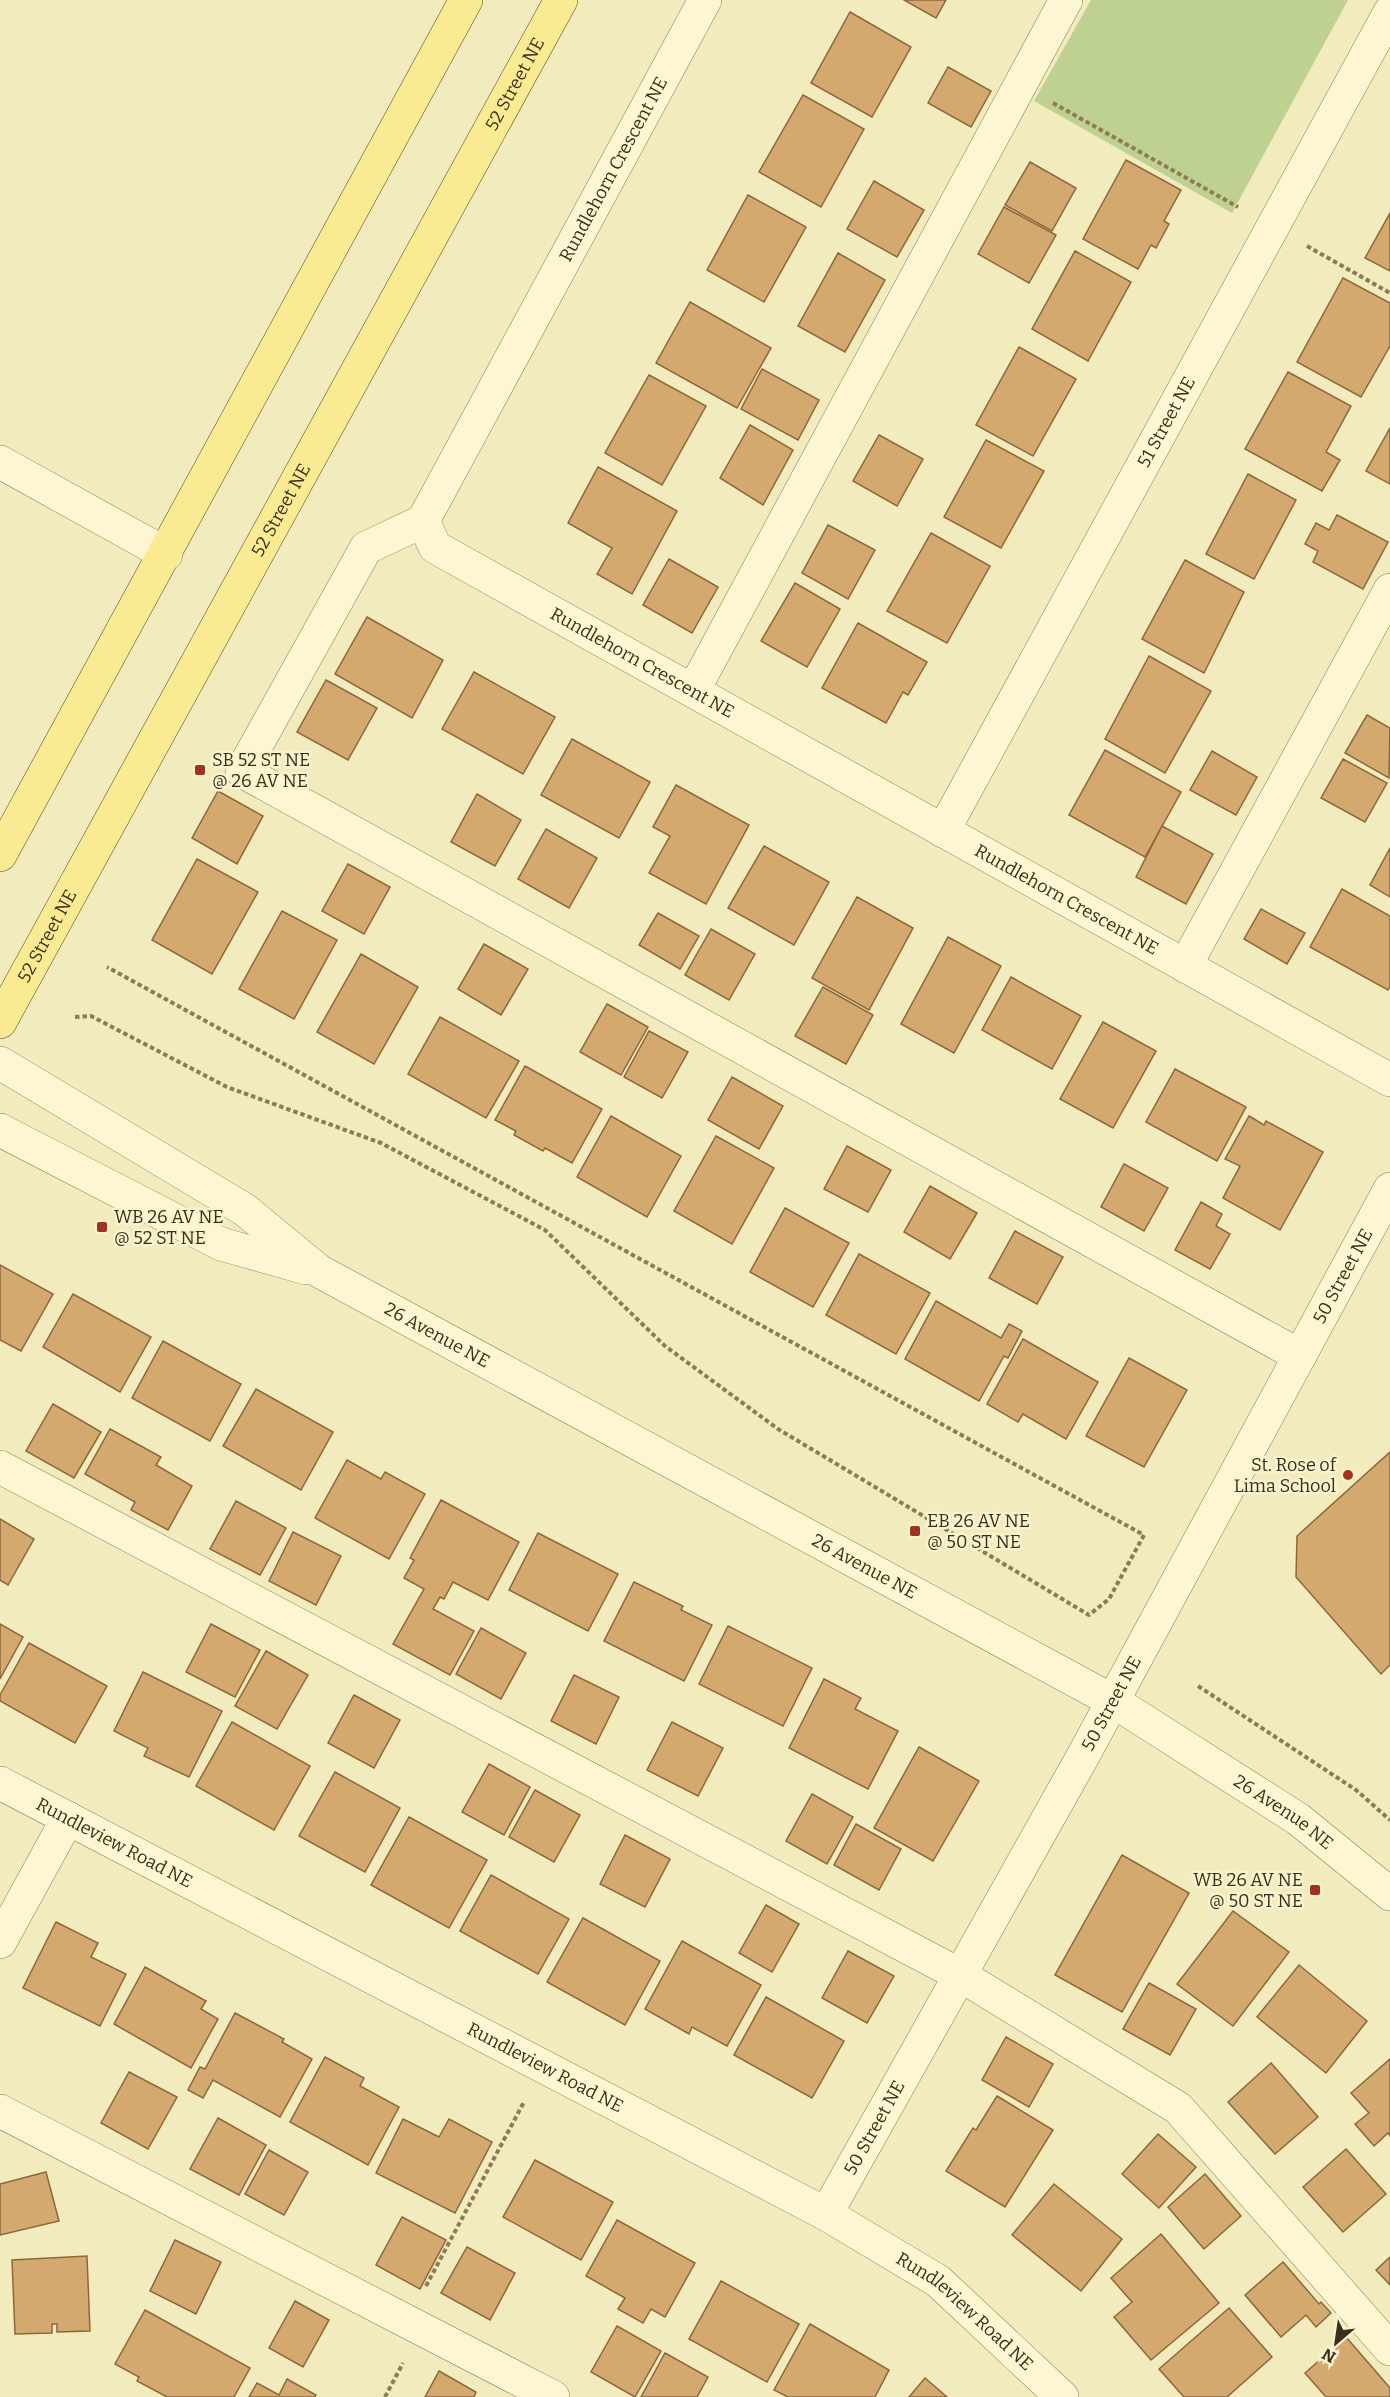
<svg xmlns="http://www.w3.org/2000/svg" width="1390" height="2397" font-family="Bitter,serif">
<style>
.green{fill:#bfd191}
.building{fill:#d4a970;stroke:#8e6738;stroke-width:1.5}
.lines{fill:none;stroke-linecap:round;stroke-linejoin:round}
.minor-casing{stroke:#8c7b55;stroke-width:34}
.major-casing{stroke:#59472a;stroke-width:34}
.path{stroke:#8c7b55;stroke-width:4;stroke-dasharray:4.5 3;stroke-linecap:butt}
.minor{stroke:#fcf6d2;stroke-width:33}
.major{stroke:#faea91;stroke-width:33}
.poi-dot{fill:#a1321f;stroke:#f9f3ce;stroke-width:2}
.labels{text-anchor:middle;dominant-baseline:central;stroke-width:5;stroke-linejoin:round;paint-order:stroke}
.street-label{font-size:18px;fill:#3a2f1b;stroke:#f9f3ce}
.poi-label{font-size:18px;fill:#3a2f1b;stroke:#f9f3ce;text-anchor:start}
</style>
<rect width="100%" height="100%" fill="#f2ebbe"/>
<!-- green -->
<polygon class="green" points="1091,0 1348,0 1232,213 1034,101"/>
<!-- building -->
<g class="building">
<polygon points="904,0 946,0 936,18"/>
<polygon points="850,12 911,47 872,117 811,83"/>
<polygon points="948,67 991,91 971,127 928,103"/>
<polygon points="803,95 864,129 821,207 759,172"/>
<polygon points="1126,160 1181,190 1164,221 1169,224 1156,248 1151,245 1138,269 1083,239"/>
<polygon points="1030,162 1076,188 1052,231 1005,205"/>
<polygon points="874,181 924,210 897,257 847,229"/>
<polygon points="748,195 806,227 764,302 707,270"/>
<polygon points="1004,207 1056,235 1029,283 978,254"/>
<polygon points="1390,213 1390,271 1365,258"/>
<polygon points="1075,251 1131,282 1088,361 1032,329"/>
<polygon points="838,253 885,280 845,352 798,326"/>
<polygon points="1343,278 1390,303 1390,346 1361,397 1297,362"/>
<polygon points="690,302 771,348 737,408 656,363"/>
<polygon points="1019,347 1076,379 1033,456 976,425"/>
<polygon points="762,369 819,400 798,440 741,409"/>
<polygon points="1288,372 1351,406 1326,452 1340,460 1322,491 1245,449"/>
<polygon points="649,375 706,406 662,485 605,453"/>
<polygon points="750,425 793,450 763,505 720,478"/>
<polygon points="1390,428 1390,484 1366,471"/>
<polygon points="879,435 923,459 897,506 853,481"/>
<polygon points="986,440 1044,471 1001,548 944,517"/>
<polygon points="598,467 677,511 632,594 597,574 612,548 568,523"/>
<polygon points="1248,474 1296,500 1254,579 1206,554"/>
<polygon points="1337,515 1388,542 1363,589 1313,562 1318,551 1305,544 1316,523 1329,530"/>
<polygon points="828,525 875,550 848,599 802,573"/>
<polygon points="931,533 990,566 947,643 887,611"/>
<polygon points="669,559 718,587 692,633 643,605"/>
<polygon points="1185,560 1244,592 1204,673 1142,639"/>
<polygon points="795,583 840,609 807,667 761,641"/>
<polygon points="367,617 443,660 412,718 335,674"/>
<polygon points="858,623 927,662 908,695 903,692 886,723 822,688"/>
<polygon points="1149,656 1211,691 1165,773 1105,739"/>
<polygon points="474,672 555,717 523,774 442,729"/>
<polygon points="326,680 377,708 348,760 297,732"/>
<polygon points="1367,715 1390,728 1389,778 1345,753"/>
<polygon points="572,739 650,782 619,838 541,795"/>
<polygon points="1105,750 1181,792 1145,857 1069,815"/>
<polygon points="1212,751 1257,777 1236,815 1190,790"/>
<polygon points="1343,759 1387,783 1365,822 1321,798"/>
<polygon points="676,785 749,825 706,904 649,873 670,836 653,827"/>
<polygon points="218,791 263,816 237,864 192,838"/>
<polygon points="477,794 521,820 495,866 451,842"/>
<polygon points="1162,826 1213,854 1186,904 1136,877"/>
<polygon points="546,829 597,858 569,908 518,879"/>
<polygon points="764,846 829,882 794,945 728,908"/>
<polygon points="1390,848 1390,897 1370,885"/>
<polygon points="197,859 258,892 212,974 152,940"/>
<polygon points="348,864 390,887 364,934 322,911"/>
<polygon points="1342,889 1390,916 1390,986 1388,990 1310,947"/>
<polygon points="857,897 913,928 869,1010 812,978"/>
<polygon points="1261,909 1305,933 1287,964 1244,939"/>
<polygon points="282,911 337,940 294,1019 239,989"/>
<polygon points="658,913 699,936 680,969 639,945"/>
<polygon points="711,929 755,954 729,1000 685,975"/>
<polygon points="948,937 1001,966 954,1053 901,1024"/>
<polygon points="484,944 528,969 501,1015 458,989"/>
<polygon points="361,954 418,987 374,1064 317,1032"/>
<polygon points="1011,977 1081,1016 1052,1069 982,1030"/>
<polygon points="823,987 873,1015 846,1064 795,1036"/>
<polygon points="607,1004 648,1027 621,1075 580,1052"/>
<polygon points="440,1017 519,1061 486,1118 408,1074"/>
<polygon points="1103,1022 1156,1051 1113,1128 1060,1099"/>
<polygon points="649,1031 688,1052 662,1098 624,1077"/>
<polygon points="525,1066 602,1109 572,1163 545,1148 543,1151 514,1135 516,1131 495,1120"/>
<polygon points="1175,1069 1246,1107 1217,1161 1146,1122"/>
<polygon points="732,1077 783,1106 759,1149 708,1120"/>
<polygon points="611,1116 681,1156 647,1217 577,1177"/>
<polygon points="1249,1116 1264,1125 1266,1121 1323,1152 1280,1230 1223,1198 1240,1166 1225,1159"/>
<polygon points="716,1136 774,1168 732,1244 674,1211"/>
<polygon points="847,1146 891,1170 868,1212 824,1189"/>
<polygon points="1124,1164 1168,1188 1144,1231 1101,1207"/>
<polygon points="930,1186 977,1213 950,1259 904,1232"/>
<polygon points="1201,1202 1222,1214 1216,1226 1230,1234 1210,1269 1175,1250"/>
<polygon points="785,1208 849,1243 813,1307 750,1272"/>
<polygon points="1015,1231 1063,1257 1037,1304 989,1278"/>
<polygon points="859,1254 930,1293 896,1354 826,1315"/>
<polygon points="0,1265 53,1294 21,1351 0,1340"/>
<polygon points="73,1294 151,1337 120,1392 43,1347"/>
<polygon points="936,1301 1001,1338 1009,1324 1022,1331 1008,1358 1004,1356 979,1401 905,1359"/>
<polygon points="1023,1339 1098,1382 1066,1439 1023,1414 1018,1422 987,1404"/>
<polygon points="163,1341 241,1384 210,1441 132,1398"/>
<polygon points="1129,1358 1187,1390 1144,1467 1086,1436"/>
<polygon points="256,1389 333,1432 301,1490 223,1446"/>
<polygon points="53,1404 101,1432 74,1478 26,1451"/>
<polygon points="110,1429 161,1457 156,1465 192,1486 168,1530 131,1510 135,1502 85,1474"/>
<polygon points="1390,1452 1390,1665 1381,1674 1296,1577 1297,1536"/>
<polygon points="347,1460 381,1479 385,1472 425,1494 389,1559 315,1518"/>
<polygon points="441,1500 519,1542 488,1600 453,1582 444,1599 440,1597 433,1609 474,1631 450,1675 393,1644 424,1589 404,1578 414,1560 410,1558"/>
<polygon points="236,1501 286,1528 260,1575 210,1549"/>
<polygon points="0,1519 34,1539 8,1585 0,1580"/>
<polygon points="293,1532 341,1556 316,1605 269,1581"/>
<polygon points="538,1533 618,1574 588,1631 509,1590"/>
<polygon points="634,1582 683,1606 681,1610 712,1625 684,1681 604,1641"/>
<polygon points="0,1624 23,1637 0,1679"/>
<polygon points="211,1624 260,1650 235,1697 186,1672"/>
<polygon points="728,1626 812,1668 783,1726 699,1684"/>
<polygon points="481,1628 526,1653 501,1699 456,1674"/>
<polygon points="29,1643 107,1686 75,1743 0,1701 0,1695"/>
<polygon points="266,1651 308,1675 277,1729 235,1706"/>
<polygon points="143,1672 222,1711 189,1777 144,1756 148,1748 114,1731"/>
<polygon points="574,1675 619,1697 596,1744 551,1721"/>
<polygon points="824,1679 861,1698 855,1709 898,1731 868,1789 789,1748"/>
<polygon points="354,1695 400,1720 374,1768 328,1743"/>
<polygon points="232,1722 310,1766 274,1830 196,1786"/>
<polygon points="672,1722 723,1748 698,1796 647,1770"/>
<polygon points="919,1747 979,1781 933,1861 874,1828"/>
<polygon points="489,1764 530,1787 504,1835 462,1812"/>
<polygon points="335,1772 400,1808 365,1872 299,1836"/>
<polygon points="535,1790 580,1815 554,1862 509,1837"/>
<polygon points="812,1794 853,1817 827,1864 786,1841"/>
<polygon points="409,1817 487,1860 449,1928 371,1885"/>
<polygon points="856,1824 901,1849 879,1890 834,1865"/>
<polygon points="625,1835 670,1859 645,1907 600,1884"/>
<polygon points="1122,1855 1189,1893 1122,2012 1055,1975"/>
<polygon points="491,1875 569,1919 538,1974 460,1931"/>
<polygon points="766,1905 799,1924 772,1972 739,1953"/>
<polygon points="1233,1911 1289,1952 1233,2026 1177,1984"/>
<polygon points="583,1918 660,1961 625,2025 547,1982"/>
<polygon points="56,1922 98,1943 91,1957 126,1974 100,2026 23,1988"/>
<polygon points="682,1941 761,1985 727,2046 692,2027 689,2034 645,2009"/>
<polygon points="848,1951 894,1976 867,2023 822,1998"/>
<polygon points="1299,1965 1367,2021 1326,2073 1257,2017"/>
<polygon points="145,1967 206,2001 201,2009 218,2019 191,2068 114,2024"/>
<polygon points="1149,1983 1196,2009 1170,2055 1123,2029"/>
<polygon points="766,1997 844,2041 812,2098 734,2055"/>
<polygon points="235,2013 284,2039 282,2042 312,2059 280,2117 213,2080 203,2098 188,2090 200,2067 205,2069"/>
<polygon points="1006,2037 1053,2064 1029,2107 982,2080"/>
<polygon points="325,2057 364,2078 360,2086 399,2107 368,2165 290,2122"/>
<polygon points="1390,2059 1390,2136 1388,2133 1374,2146 1355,2124 1369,2113 1351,2093"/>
<polygon points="1271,2063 1318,2117 1275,2154 1228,2102"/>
<polygon points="129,2072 177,2097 148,2149 101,2123"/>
<polygon points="997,2096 1053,2130 1005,2207 946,2171 973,2128 976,2130"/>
<polygon points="218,2118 266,2145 239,2195 190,2169"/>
<polygon points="403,2119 439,2137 449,2119 492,2142 455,2213 376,2173"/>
<polygon points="1158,2134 1196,2167 1159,2208 1122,2174"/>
<polygon points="1346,2149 1386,2194 1343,2232 1303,2187"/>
<polygon points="269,2150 308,2172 284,2215 245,2194"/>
<polygon points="535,2160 613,2202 581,2260 503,2217"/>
<polygon points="46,2172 59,2221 0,2235 0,2184"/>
<polygon points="1205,2174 1241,2216 1204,2249 1168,2207"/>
<polygon points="1054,2184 1122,2239 1081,2291 1012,2235"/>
<polygon points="402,2217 446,2240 420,2289 376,2265"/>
<polygon points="617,2220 695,2263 665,2317 651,2309 643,2323 618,2309 625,2298 586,2276"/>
<polygon points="1161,2234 1219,2303 1151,2360 1114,2317 1132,2302 1111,2278"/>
<polygon points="175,2240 221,2262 196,2314 150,2291"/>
<polygon points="467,2247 515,2273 490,2320 441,2293"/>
<polygon points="87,2256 90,2331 57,2332 57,2324 52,2324 52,2333 15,2334 12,2260"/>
<polygon points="1390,2257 1390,2285 1376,2270"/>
<polygon points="1283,2262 1319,2304 1321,2302 1331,2313 1316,2327 1306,2315 1281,2337 1245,2295"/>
<polygon points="721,2281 799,2324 767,2382 689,2339"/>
<polygon points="295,2301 329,2320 303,2367 269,2348"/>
<polygon points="1229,2308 1272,2357 1227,2397 1184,2397 1159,2369"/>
<polygon points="145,2310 250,2368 234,2397 167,2397 137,2381 139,2377 115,2364"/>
<polygon points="810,2324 889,2370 875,2397 788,2397 774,2390"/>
<polygon points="617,2326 661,2351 635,2397 591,2372"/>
<polygon points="1346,2337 1390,2388 1390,2397 1326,2397 1305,2373"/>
<polygon points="665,2353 708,2377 697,2397 641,2397"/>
<polygon points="439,2371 476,2392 474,2397 425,2397"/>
<polygon points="925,2378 947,2397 909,2397"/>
<polygon points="287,2379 316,2395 315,2397 249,2397 257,2383 279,2395"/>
</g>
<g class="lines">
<!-- minor casing -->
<g class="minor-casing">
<g id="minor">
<polyline points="0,462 166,554"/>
<polyline points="423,521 366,548 242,771 1300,1356"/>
<path id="s1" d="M423,521l12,26 955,533"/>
<path id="s2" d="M423,521l282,-521"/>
<polyline points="693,691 1066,0"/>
<path id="s3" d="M943,831l447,-819"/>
<polyline points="1185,966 1390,590"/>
<path id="s4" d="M0,1063l245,147 74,61 794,430 185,118 92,75"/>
<polyline points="0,1130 221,1244 306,1268"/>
<polyline points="0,1467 960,1975 1178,2108 1390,2349"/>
<path id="s5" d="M0,1783l826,431 112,67 124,116"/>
<polyline points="0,1942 68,1818"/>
<polyline points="0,2111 553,2397"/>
<path id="s6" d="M826,2214l257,-458 307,-567"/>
</g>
</g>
<!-- major casing -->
<g class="major-casing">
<g id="major">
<polyline points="0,855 466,0"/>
<path id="s7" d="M0,1022l561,-1022"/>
</g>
</g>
<!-- path -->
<g class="path">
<polyline points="1053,103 1238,207"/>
<polyline points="1307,246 1390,293"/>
<polyline points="75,1017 91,1016 227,1087 381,1143 545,1230 665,1346 778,1429 1089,1615 1109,1599 1144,1535 107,967"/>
<polyline points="1198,1686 1356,1790 1390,1820"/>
<polyline points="426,2286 524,2102"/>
<polyline points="385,2397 403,2363"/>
</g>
<!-- minor -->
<use href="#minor" class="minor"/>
<!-- major -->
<use href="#major" class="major"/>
</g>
<!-- markers -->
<g class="poi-dot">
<rect x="194" y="764" width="12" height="12" rx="3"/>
<rect x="96" y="1221" width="12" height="12" rx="3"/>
<circle cx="1348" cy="1475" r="6"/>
<rect x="909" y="1525" width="12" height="12" rx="3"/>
<rect x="1309" y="1884" width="12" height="12" rx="3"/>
</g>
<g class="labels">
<!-- street labels -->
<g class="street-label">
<text stroke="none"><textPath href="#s7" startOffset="1070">52 Street NE</textPath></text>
<text stroke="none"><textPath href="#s2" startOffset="400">Rundlehorn Crescent NE</textPath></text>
<text stroke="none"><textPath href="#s3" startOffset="466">51 Street NE</textPath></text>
<text stroke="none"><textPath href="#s7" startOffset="584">52 Street NE</textPath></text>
<text stroke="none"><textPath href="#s1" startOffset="266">Rundlehorn Crescent NE</textPath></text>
<text stroke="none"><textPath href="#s1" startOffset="752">Rundlehorn Crescent NE</textPath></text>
<text stroke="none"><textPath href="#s7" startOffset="98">52 Street NE</textPath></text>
<text stroke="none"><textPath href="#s6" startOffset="1071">50 Street NE</textPath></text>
<text stroke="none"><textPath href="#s4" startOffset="516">26 Avenue NE</textPath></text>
<text stroke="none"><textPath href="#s4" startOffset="1002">26 Avenue NE</textPath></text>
<text stroke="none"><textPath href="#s6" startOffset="585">50 Street NE</textPath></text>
<text stroke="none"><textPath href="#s4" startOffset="1488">26 Avenue NE</textPath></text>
<text stroke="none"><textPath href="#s5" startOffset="129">Rundleview Road NE</textPath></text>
<text stroke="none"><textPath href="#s5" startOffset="615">Rundleview Road NE</textPath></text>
<text stroke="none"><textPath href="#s6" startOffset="99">50 Street NE</textPath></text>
<text stroke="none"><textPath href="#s5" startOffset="1102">Rundleview Road NE</textPath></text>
</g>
<!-- poi labels -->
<g class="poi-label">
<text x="212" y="760">SB 52 ST NE<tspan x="212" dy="21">@ 26 AV NE</tspan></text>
<text x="114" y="1217">WB 26 AV NE<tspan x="114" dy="21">@ 52 ST NE</tspan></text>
<text x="1336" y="1465" text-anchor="end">St. Rose of<tspan x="1336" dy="21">Lima School</tspan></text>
<text x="927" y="1521">EB 26 AV NE<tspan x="927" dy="21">@ 50 ST NE</tspan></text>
<text x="1303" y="1880" text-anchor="end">WB 26 AV NE<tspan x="1303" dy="21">@ 50 ST NE</tspan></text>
</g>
</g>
<!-- north arrow -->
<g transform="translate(1336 2343) rotate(209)" stroke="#f9f3ce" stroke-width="4.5" paint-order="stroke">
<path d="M0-4.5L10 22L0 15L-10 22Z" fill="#3a2f1b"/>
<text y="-9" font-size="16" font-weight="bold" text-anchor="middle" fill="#3a2f1b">N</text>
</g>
</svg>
